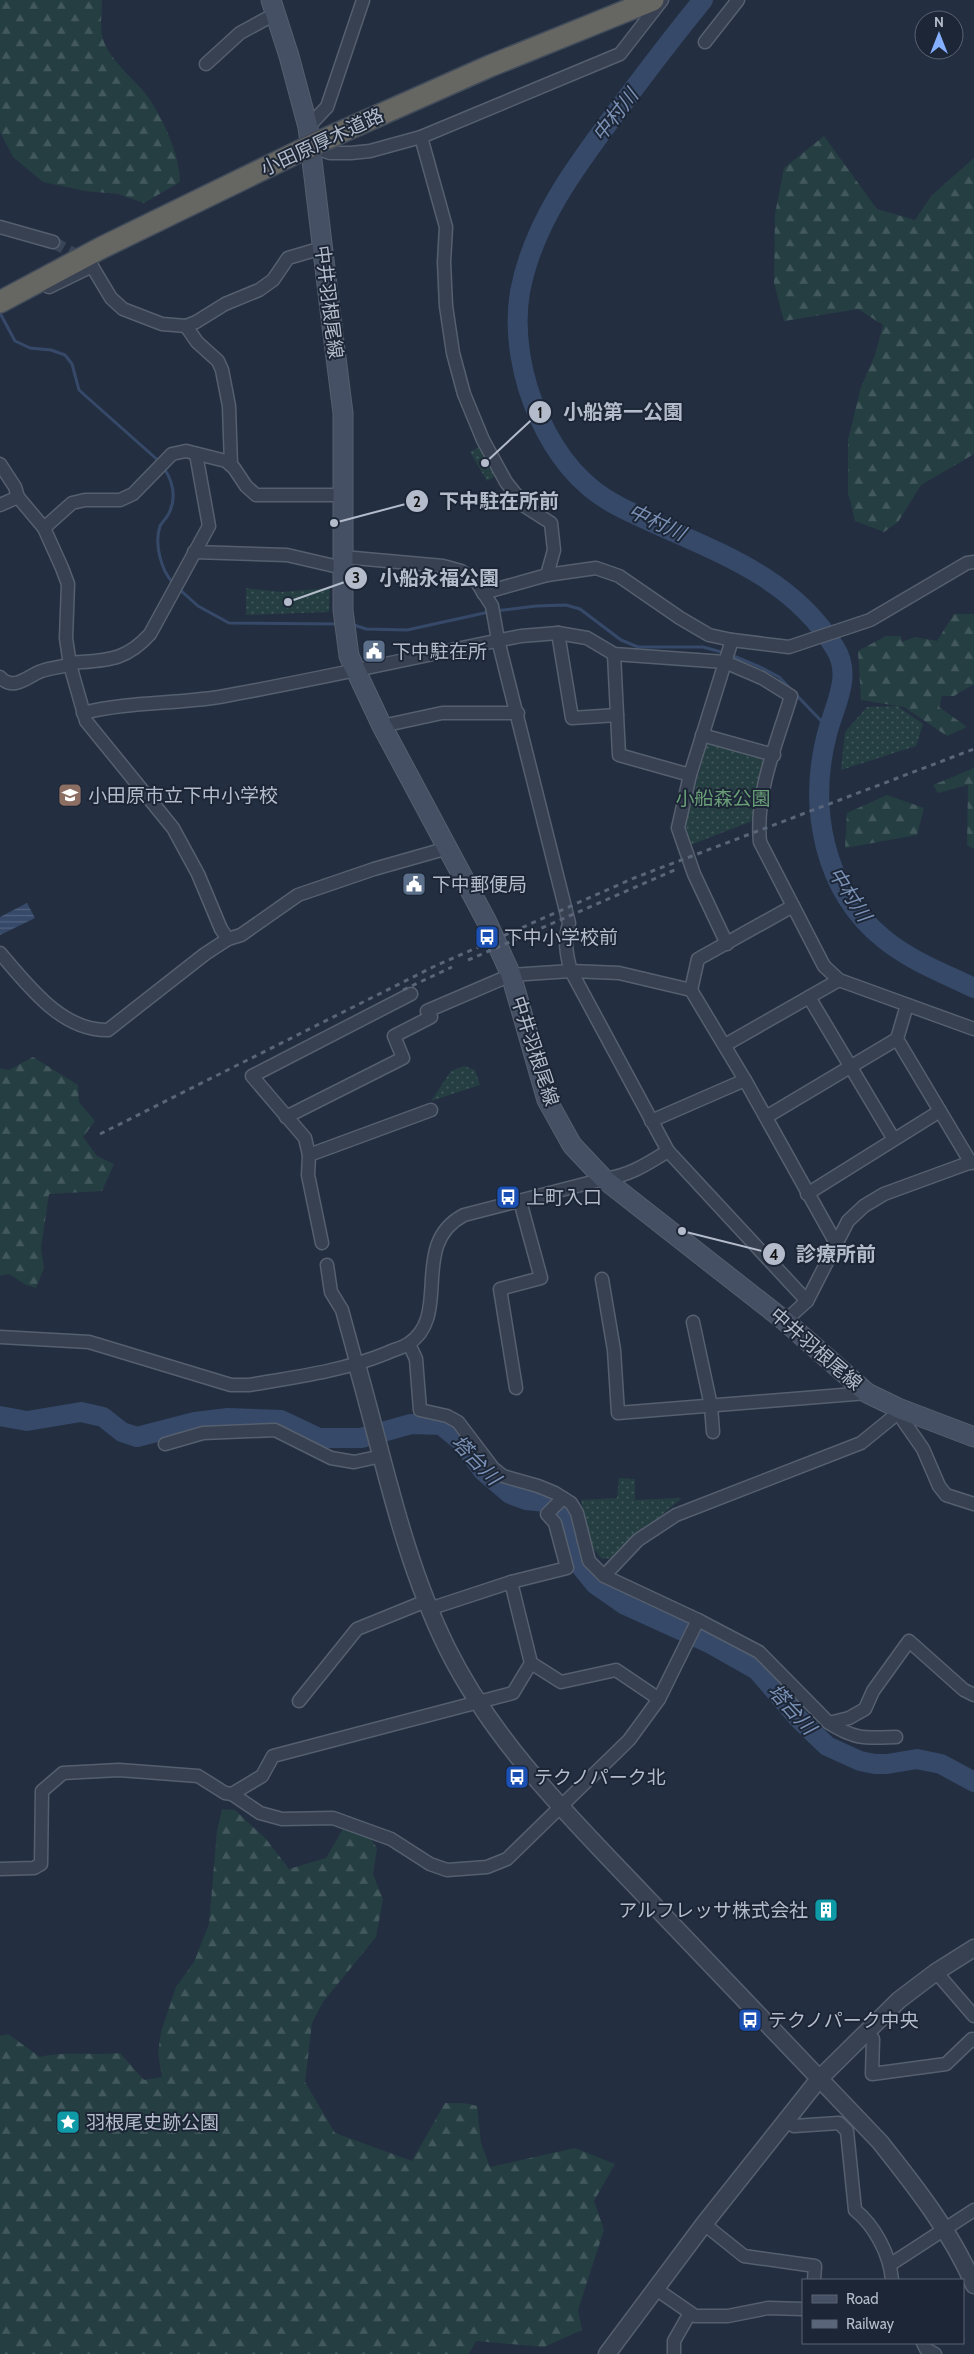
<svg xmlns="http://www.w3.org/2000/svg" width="974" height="2354" font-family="Cabin,'Noto Sans JP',sans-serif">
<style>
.grass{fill:url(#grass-dots)}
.forest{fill:url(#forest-firs)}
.water{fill:url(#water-rules)}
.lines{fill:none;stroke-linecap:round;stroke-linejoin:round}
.stream{stroke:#364969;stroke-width:3}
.river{stroke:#364969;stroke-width:20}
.minor-tunnel{stroke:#394456;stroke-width:12;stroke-dasharray:12 6;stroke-linecap:butt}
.minor-casing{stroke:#555f6e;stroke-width:15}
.tertiary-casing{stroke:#555f6e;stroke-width:19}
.secondary-casing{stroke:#555f6e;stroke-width:21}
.trunk-casing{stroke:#424c5b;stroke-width:24}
.minor{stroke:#384151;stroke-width:12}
.tertiary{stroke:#384151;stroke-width:16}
.secondary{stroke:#455064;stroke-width:19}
.trunk{stroke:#666662;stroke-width:21}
.rail{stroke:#596578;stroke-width:3;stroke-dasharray:5 5;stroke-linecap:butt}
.trunk-bridge-casing{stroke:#424c5b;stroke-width:24;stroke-linecap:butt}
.trunk-bridge{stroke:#666662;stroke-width:21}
.labels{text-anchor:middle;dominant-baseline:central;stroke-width:4;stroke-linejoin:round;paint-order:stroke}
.street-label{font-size:19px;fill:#b4bccb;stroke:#1c2636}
.poi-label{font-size:19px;fill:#b4bccb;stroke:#1c2636;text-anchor:start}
.park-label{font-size:19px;fill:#699e77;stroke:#1c2636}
.water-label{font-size:20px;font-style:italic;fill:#7a91b5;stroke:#1c2636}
.leader{fill:none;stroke:#b4bccb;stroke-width:2}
.callout-dot{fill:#b4bccb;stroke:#1c2636;stroke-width:2}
.mark-label{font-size:15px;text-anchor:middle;font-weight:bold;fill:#111}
.callout-label{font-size:20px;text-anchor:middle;font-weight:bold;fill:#b4bccb;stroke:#1c2636;stroke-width:4;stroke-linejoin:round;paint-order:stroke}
</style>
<defs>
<pattern id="grass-dots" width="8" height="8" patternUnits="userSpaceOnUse" patternTransform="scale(1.25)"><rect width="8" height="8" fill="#253e42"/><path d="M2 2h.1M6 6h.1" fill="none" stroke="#42585c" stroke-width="1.8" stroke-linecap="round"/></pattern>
<pattern id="forest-firs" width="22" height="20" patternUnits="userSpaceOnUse" patternTransform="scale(1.25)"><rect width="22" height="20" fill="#253e42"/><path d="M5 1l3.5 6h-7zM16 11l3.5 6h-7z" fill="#42585c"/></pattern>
<pattern id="water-rules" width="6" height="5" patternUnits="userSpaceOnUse" patternTransform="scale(1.25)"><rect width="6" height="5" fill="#364969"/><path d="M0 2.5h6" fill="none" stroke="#51617d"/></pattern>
</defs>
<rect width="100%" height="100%" fill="#232f41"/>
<!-- grass -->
<g class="grass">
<polygon points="483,445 500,474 487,481 470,452"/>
<polygon points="246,588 281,592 330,588 329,612 246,615"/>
<polygon points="897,706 923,724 916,746 841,770 845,732 867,707"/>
<polygon points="708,741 765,758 755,820 690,845 685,822"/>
<polygon points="464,1066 475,1070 480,1085 431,1101 451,1071"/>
<polygon points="619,1478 635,1479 635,1500 682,1498 612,1558 602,1559 590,1544 581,1500 617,1498"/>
</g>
<!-- forest -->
<g class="forest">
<path d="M0,0h102c0,11 -2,24 0,35 4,22 30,42 43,58 17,22 35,62 35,89l-36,21 -26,-9 -33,-3 -42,-9 -30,-25 -13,-25z"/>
<polygon points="824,136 877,209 915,220 932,195 974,158 974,454 921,485 898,522 884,532 855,521 848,492 848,440 861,387 875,355 883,325 858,309 784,321 774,283 775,214 784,168"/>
<polygon points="954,614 974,614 974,684 954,696 942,696 939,707 967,727 947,736 904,707 861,700 858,651 886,636 901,636 902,642 915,637 937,641"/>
<polygon points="974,768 974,849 967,845 968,785 938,793 933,785"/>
<polygon points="887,795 924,808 917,835 845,848 847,813"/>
<polygon points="33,1057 78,1085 79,1102 95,1121 83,1137 97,1156 114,1164 102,1191 49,1194 41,1248 44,1268 36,1288 26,1285 9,1274 0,1276 0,1068 9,1070"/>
<path d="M222,1809l13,1 31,29 23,30 37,-11 20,-34h14l17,24 -4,26 10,25 -7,38 -53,65 -11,21 -7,59 30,51 77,28 33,-58h18l14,3 4,37 9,24 85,-19 40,16 -21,37 10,29 -26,80 4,20 -38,17 -68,-6 -7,13h-469v-318l8,-2 32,23c27,-7 53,-1 80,-4l24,27 18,-3 -4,-24 3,-21 15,-45 18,-25 15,-38 8,-93z"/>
</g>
<!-- water -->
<polygon class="water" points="27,903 35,918 0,935 0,917"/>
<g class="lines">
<!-- stream -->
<g class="stream">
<polyline points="0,313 15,341 30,348 51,350 65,355 72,364 79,390 161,463"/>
<path d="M164,468c9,14 13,29 5,45 -2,5 -7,9 -9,13 -6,18 1,44 13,57"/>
<polyline points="179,589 198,606 229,623 340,624"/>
<polyline points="495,611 536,606 566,605 580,609 621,640 638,647 703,647 725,653"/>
<polyline points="351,624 366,629 407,630 489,612"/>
<polyline points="731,655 760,667 779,677 829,729"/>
</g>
<!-- river -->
<g class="river">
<path d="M703,0c-27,33 -53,67 -79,102 -42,56 -91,118 -104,190 -7,41 2,88 19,125 17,38 42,70 79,89 78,40 169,62 217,142 18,28 -1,58 -8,86 -19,73 -4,156 57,205 27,22 59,34 90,49"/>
<polyline points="0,1416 27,1421 81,1412 103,1417 122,1432 137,1437 195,1422 228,1418 281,1420 319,1438 361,1438 411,1424 441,1425 462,1442 483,1471 510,1494 526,1500 546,1502 563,1514 577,1562 595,1584 625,1605 711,1644 757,1670 799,1719 827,1746 860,1761 875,1764 887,1764 917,1759 941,1764 974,1782"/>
</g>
<!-- minor-tunnel -->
<polyline class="minor-tunnel" points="53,242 85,260"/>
<!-- minor casing -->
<g class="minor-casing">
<g id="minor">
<polyline points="705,42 738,0"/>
<polyline points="206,64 240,33 275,14"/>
<polyline points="308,127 327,107 363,0"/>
<polyline points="421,137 446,227 444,262 446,306 453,353 464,394 483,440 506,482 526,507 551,523 554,550 547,575"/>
<polyline points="311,146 330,153 351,153 370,151 421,137 620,54 662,0"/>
<polyline points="0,227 53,242"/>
<polyline points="90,263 111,298 123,309 162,324 186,326 196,322 225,304 259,290 273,280 288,258 322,248"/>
<polyline points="49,287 92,266"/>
<polyline points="186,326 197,342 218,361 222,370 229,406 231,465"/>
<polyline points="0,464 15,487 18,497 44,528 62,568 68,584 66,638 70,665 86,721 173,828 198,874 221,929 228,939"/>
<polyline points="0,505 18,497"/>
<polyline points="44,528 72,503 85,500 120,500 133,494 172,454 186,451 226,461 234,468 246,486 256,495 344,495"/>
<polyline points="194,552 287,555 343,568"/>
<path d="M343,557l100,9 18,5 15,10 16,25 6,34 71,283c-5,17 -3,31 2,48l97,180 139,150"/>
<polyline points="483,593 547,575 596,568 619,576 680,618 709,635 732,640 789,647 870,620 967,563 974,562"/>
<polyline points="558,633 572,718 617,715"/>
<polyline points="614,654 619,755 690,775"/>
<path d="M70,663c35,-3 55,-1 80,-29l59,-108 -13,-72"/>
<path d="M0,677c13,14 26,1 39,-5 10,-4 21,-5 31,-7"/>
<path d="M83,713c44,-11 90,-9 136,-16 101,-18 201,-41 302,-61l37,-3 29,5 27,16 111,8 37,16 29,18c-14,47 -36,96 -31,146l64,124 15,14 135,49"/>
<polyline points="382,726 442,713 518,713"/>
<polyline points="702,735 774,755"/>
<polyline points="793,906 698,959 691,990 745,1080 837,1245"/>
<polyline points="727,944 694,874 678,828 690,775 732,640"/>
<path d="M0,953c28,32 61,78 108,77l97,-76 23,-15 13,-4 57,-40 76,-26 74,-21"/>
<polyline points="809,997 893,1138"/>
<polyline points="907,1005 897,1039 971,1163"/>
<polyline points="427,1011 511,975 571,971 619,973 691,990"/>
<polyline points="725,1045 839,980"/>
<polyline points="286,1117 403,1058 394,1036 431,1017"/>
<polyline points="766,1117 897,1039"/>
<polyline points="651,1121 745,1080"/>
<polyline points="309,1155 431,1110"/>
<polyline points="807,1194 940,1111"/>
<polyline points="322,1243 308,1175 309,1155 305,1138 252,1076 411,994"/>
<polyline points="327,1265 331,1292 342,1310 357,1365"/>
<polyline points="602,1279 614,1350 618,1413 867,1393"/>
<polyline points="785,1321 807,1301 848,1221 864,1206 884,1194 974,1161"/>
<polyline points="693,1322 711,1406 713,1432"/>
<path d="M0,1337l89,5 142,43h18c47,-8 94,-14 138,-32 6,-3 15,-5 21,-9 45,-28 0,-100 56,-129l140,-36c25,-3 43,-15 64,-28"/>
<polyline points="409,1344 416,1359 420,1410 447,1416 458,1422 493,1468 503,1476 538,1486 555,1493 571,1503 577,1513 589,1561 604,1576 698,1620 759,1652 829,1723 849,1718 865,1709 873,1691 909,1641 964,1690 974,1695"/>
<polyline points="516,1388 500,1289 541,1278 520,1201"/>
<polyline points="898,1408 898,1413 923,1449 939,1486 946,1495 974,1504"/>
<polyline points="165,1444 203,1433 275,1430 331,1458 354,1462 382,1456"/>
<polyline points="604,1576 638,1540 676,1515 861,1443 898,1413"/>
<polyline points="429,1609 511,1582 567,1568 555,1523 547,1514 563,1498"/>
<polyline points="531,1663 561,1682 616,1670 659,1699"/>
<polyline points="299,1701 357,1629 426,1601"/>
<path d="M829,1723c27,17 36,15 67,14"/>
<polyline points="232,1794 260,1813 282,1819 333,1818 391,1839 430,1864 447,1870 487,1867 507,1859 629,1740 659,1699 698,1620"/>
<polyline points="0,1869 34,1868 41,1864 42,1791 63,1773 119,1770 198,1776 225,1793 232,1794 262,1776 273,1756 513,1693 531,1663 511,1582"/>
<polyline points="936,1972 974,2016"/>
<polyline points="866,2031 873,2039 872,2074 946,2064 972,2039 974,2041"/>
<path d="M785,2119l9,7 45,-3 8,8 8,79c20,16 35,45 37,70"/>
<polyline points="704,2224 744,2256 815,2266 814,2280"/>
<polyline points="891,2264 974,2210"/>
<polyline points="656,2289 695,2316 728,2316 768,2308 803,2309"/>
<polyline points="923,2343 926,2349 935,2354"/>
<polyline points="674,2354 674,2341 690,2313"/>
</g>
</g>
<!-- tertiary casing -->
<g class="tertiary-casing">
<g id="tertiary">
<path d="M357,1365c27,95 46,194 90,283 48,97 127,173 201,251 77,81 154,162 232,243 35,44 72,91 94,143"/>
<polyline points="607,2354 704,2224 819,2079 899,2000 936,1972 974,1948"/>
</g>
</g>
<!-- secondary casing -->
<g class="secondary-casing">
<polyline id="secondary" points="271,0 289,56 308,127 331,318 343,413 343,610 349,656 382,726 487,922 511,975 547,1100 572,1145 604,1179 785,1321 867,1393 898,1408 974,1437"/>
</g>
<!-- trunk casing -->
<g class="trunk-casing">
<g id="trunk">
<polyline points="339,133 490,66 653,0"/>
<polyline points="0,302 101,248 298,152"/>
</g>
</g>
<!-- minor -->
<use href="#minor" class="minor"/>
<!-- tertiary -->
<use href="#tertiary" class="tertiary"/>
<!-- secondary -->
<use href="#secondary" class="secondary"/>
<!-- trunk -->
<use href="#trunk" class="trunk"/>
<!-- rail -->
<g class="rail">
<polyline points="468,960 677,869"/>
<polyline points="403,990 452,967"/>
<polyline points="100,1134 433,967 634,878 974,749"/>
</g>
<!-- trunk-bridge casing -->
<g class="trunk-bridge-casing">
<polyline id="trunk-bridge" points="298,152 339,133"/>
</g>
<!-- trunk-bridge -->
<use href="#trunk-bridge" class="trunk-bridge"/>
</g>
<!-- icons -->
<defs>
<g id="civic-square" transform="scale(1.25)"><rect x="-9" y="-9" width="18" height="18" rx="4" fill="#5c6f8a" stroke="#1c2636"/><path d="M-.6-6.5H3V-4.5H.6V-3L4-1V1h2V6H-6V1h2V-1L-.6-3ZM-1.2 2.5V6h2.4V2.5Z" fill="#fff"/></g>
<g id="school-square" transform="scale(1.25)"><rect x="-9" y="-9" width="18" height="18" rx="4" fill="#8d6e63" stroke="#1c2636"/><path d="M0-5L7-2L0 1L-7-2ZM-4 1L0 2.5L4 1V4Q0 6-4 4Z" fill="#fff"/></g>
<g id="bus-square" transform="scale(1.25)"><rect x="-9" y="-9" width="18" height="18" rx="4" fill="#1a4fb4" stroke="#1c2636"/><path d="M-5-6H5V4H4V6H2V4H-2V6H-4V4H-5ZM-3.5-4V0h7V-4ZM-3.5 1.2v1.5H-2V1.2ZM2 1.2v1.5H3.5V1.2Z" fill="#fff"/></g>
<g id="building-square" transform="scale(1.25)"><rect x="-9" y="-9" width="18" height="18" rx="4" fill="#0f9aa8" stroke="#1c2636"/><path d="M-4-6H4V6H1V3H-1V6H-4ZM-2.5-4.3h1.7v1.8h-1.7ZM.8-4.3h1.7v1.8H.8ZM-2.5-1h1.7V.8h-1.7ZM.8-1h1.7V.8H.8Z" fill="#fff"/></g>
<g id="sight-square" transform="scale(1.25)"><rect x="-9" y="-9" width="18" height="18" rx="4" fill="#0f9aa8" stroke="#1c2636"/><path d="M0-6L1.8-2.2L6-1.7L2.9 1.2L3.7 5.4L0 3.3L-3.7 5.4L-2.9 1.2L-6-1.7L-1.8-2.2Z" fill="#fff"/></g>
</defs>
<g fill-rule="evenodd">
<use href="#civic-square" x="374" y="651"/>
<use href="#school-square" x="70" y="795"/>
<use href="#civic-square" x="414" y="884"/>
<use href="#bus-square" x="487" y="937"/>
<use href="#bus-square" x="508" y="1197"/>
<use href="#bus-square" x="517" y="1777"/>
<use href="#building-square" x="826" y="1910"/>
<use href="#bus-square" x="750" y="2020"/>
<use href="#sight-square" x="68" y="2122"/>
</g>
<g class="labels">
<!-- street labels -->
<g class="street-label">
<text transform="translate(322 142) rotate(-25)">小田原厚木道路</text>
<text transform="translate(329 302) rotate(83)">中井羽根尾線</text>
<text transform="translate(535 1051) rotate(72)">中井羽根尾線</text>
<text transform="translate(816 1349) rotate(41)">中井羽根尾線</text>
</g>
<!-- poi labels -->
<g class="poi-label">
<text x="392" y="651">下中駐在所</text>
<text x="88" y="795">小田原市立下中小学校</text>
<text x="432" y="884">下中郵便局</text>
<text x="504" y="937">下中小学校前</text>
<text x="526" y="1197">上町入口</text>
<text x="534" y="1777">テクノパーク北</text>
<text x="808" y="1910" text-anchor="end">アルフレッサ株式会社</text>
<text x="768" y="2020">テクノパーク中央</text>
<text x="86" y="2122">羽根尾史跡公園</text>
</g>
<!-- park labels -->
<g class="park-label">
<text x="723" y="798">小船森公園</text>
</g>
<!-- water labels -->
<g class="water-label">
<text transform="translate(615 115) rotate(-52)">中村川</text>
<text transform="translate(657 522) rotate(25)">中村川</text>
<text transform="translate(850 894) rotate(57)">中村川</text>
<text transform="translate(476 1460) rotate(46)">塔台川</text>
<text transform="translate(792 1709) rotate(48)">塔台川</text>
</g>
</g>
<!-- callouts -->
<path class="leader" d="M485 463L540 412M334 523L417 501M288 602L356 578M682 1231L774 1254"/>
<g class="callout-dot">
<circle cx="485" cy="463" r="5"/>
<circle cx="334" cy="523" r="5"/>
<circle cx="288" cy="602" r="5"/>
<circle cx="682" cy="1231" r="5"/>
<circle cx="540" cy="412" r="12"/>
<circle cx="417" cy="501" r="12"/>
<circle cx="356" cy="578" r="12"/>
<circle cx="774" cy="1254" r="12"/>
</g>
<g class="mark-label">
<text x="540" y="418">1</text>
<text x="417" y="507">2</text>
<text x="356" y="583">3</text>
<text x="774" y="1260">4</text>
</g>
<g class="callout-label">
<text x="623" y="419">小船第一公園</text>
<text x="499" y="508">下中駐在所前</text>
<text x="439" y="585">小船永福公園</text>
<text x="836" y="1261">診療所前</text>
</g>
<!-- legend -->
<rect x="802" y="2279" width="162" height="65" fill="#1c2636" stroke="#596272"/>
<rect x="812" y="2295" width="25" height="8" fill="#455064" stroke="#596272"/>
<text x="846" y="2304" font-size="15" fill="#b4bccb">Road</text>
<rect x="812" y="2320" width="25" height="8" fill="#596578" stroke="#596272"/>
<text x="846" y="2329" font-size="15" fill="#b4bccb">Railway</text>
<!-- north arrow -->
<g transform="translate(939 35)"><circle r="24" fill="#1c2636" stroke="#596272"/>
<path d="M0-4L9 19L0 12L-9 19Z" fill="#85b0ff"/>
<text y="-8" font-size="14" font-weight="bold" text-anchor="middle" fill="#b4bccb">N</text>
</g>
</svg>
